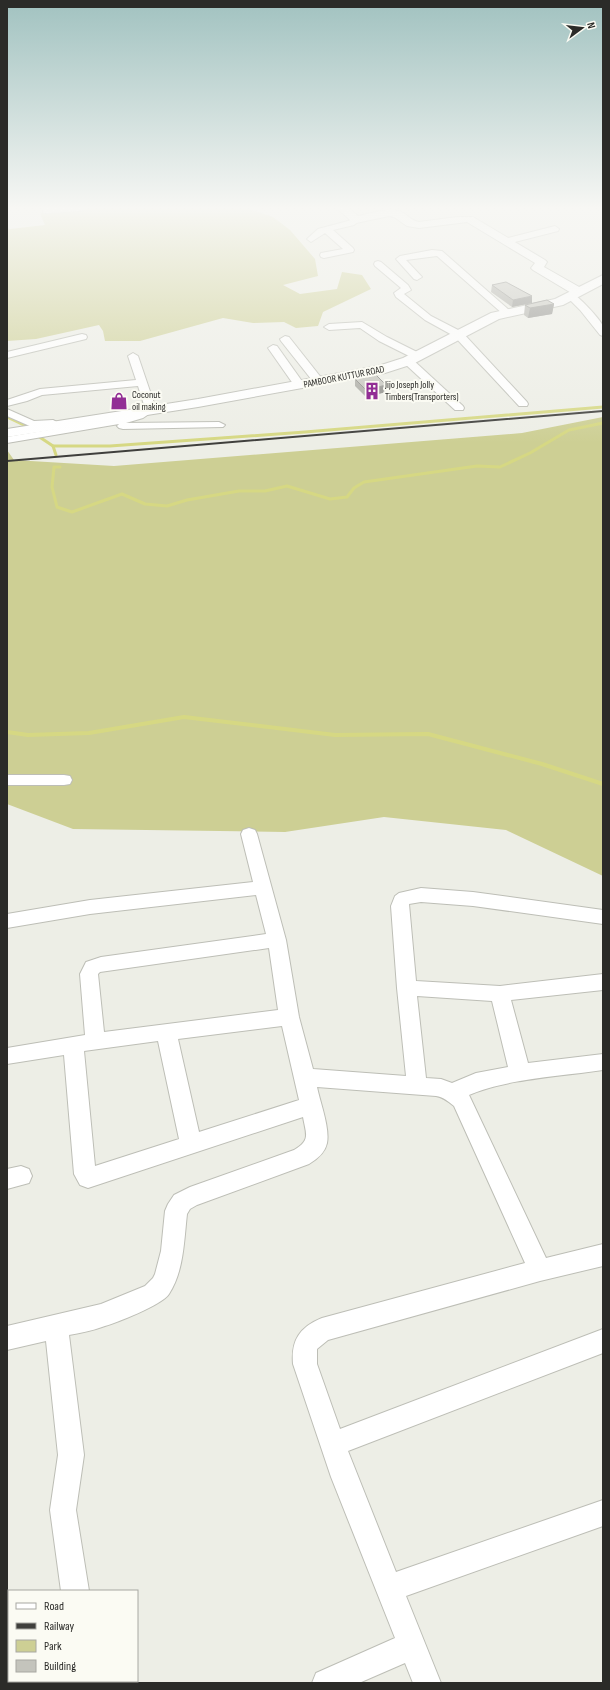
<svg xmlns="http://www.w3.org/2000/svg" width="610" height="1690" font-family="'Sofia Sans Condensed',sans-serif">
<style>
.green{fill:#cdcf94}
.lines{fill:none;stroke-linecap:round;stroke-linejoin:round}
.stream-far1{stroke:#d6d883;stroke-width:3}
.stream{stroke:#d6d883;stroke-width:4}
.minor-casing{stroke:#bdbeb6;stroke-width:2}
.tertiary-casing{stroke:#bdbeb6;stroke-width:2}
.secondary-casing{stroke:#bdbeb6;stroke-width:2}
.minor{fill:#fff;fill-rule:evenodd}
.tertiary{fill:#fff;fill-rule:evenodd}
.secondary{fill:#fff;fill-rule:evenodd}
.rail{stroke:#3f3f3c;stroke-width:2}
.wall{fill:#a9a9a2}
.shaded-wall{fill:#898984}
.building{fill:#c4c4bc;stroke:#898984}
.labels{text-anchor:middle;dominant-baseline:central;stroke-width:4;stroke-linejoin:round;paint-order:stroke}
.far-street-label{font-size:10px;fill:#2b2b28;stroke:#fbfbf3}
.far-poi-label{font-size:10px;fill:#2b2b28;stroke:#fbfbf3;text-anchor:start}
</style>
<rect width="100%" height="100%" fill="#edeee6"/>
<!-- green -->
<g class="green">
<polygon points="47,206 96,206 102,209 128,206 239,206 273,217 290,230 315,259 318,276 283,285 300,294 337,289 342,272 362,275 371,289 323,312 318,326 296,328 284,322 253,323 223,318 140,341 105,341 103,331 99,325 36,339 7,341 7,228 10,229 45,225 40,214 48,208"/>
<polygon points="603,417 603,876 506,830 384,817 285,832 73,829 7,804 7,450 14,460 114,466 522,433"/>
</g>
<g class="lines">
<!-- stream-far1 -->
<g class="stream-far1">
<polyline points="7,417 28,427"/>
<polyline points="38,436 53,446 56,455"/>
<polyline points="53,446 110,446 305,432 603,407"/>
<polyline points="60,467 54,467 52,487 57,507 72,512 122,494 145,504 167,506 187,500 239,491 265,491 287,486 330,499 347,497 354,488 364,482 477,466 500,467 530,453 569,430 603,423"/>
</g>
<!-- stream -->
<polyline class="stream" points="7,732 28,735 89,733 184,717 335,735 428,734 542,764 603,784"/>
<!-- minor casing -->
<g class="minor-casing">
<g id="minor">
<polygon points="41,206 49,206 50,208 79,207 83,209 79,211 47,213 44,213"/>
<polygon points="598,206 603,206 603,209"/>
<polygon points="356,218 360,220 354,225 333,230 353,248 354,250 353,252 324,258 321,257 320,255 321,253 343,249 325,233 311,242 307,239 318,229 348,221"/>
<polygon points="555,226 559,229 558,231 507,244 503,241 504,239"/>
<polygon points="432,250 442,251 509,310 511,312 509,314 503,314 437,256 406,260 422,277 417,280 414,279 396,259 400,256"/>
<polygon points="378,261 381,262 408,285 411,290 404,294 431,316 462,332 527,402 528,404 527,406 519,406 454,336 425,320 396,297 394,293 401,288 375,266 374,264 375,262"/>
<path d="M571,293c7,2 29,26 32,33 1,3 0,7 0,10l-3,-1 -20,-25 -14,-14 2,-2z"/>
<polygon points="362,322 387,337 421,354 422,356 421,358 413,358 379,341 360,328 329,330 324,327 329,324"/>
<polygon points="82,334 86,335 87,337 86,339 7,358 7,352"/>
<polygon points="285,336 289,337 323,380 324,382 323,384 315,384 281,341 280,339"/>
<polygon points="273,345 277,346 304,384 305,386 304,388 296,388 268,348"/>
<polygon points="133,353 138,356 156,409 143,418 126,423 219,422 225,425 223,427 123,429 119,428 117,426 119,424 7,443 7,437 119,418 135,414 145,408 138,386 42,395 27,401 7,406 7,400 40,389 136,380 128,356"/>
<polygon points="408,358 412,359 463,406 464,408 463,410 455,410 404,363 403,361"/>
<polygon points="7,409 34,421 53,420 59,423 53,426 32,427 7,416"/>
<polygon points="7,775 64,775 70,776 72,780 70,784 64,785 7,785"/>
<path d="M249,828l6,2 2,4 29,106 13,77 14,52 93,7 -9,-88 -6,-82 4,-10 4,-3 22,-5 52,4 130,18v14l-130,-18 -52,-4 -12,2 7,77 84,5 103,-12v16l-92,10 17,63 75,-9v16c-40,6 -98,9 -134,25l77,163 57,-14v22l-63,15 -212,59 -11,9v15l23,65 263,-100v24l-255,98 48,121 207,-72v26l-197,70 35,87h-28l-8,-20 -46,20h-47l4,-10 79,-35 -64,-161 -38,-113c-2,-24 7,-37 29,-46l203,-55 -71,-157c-6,-5 -11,-9 -18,-10l-119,-9c3,15 13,41 10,56 -2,10 -10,16 -18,21l-112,41 -7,4 -3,5c-3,26 -3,57 -18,80 -7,11 -53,29 -67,33 -11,4 -22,6 -33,8l15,120 -8,55 13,81h-28l-11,-81 8,-55 -12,-114 -39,9v-24l94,-22 44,-18 8,-8 2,-4 6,-23 4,-40 3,-7 6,-9 16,-8 104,-37c17,-10 12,-16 9,-33l-215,71 -8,-3 -6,-11 -10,-119 -57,9v-16l78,-13 -5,-61 6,-12 15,-5 165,-23 -10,-39 -166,19 -83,14v-14l83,-14 163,-18 -12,-48 2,-4zM269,948l9,62 -174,22 -6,-58 2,-2zM417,996l75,5 16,66 -32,6 -24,10 -11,-4 -15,-1zM282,1026l17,74 -100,32 -21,-93zM158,1041l21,98 -84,27 -11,-115z"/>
<polygon points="21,1166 29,1169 32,1176 29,1183 7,1189 7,1169"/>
<rect x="75" y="1681" width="28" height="2"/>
</g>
</g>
<!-- tertiary casing -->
<g class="tertiary-casing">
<path id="tertiary" d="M335,206h11l12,10c13,-2 29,-9 41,-5 8,3 12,10 20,11l38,-5h16l72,43 2,2 -3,5 37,21 2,3 -2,3h-8l-40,-24 -2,-2 4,-5 -68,-41 -48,6 -12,-2 -13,-9 -5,-1 -33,7 -4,-1z"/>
</g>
<!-- secondary casing -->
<g class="secondary-casing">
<polygon id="secondary" points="603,275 603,284 563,305 499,319 413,364 385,373 198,407 7,437 7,429 198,399 378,366 403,358 491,313 555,299"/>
</g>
<!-- minor -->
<use href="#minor" class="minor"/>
<!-- tertiary -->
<use href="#tertiary" class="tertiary"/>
<!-- secondary -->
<use href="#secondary" class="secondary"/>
<!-- rail -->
<polyline class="rail" points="7,461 603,411"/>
</g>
<!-- wall -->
<g class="wall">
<polygon points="492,285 532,303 512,307 491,292"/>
<polygon points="554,304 552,314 528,318 524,315 525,305"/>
<polygon points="355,379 386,392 366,397 355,386"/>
</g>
<!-- shaded-wall -->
<g class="shaded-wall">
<polygon points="532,296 532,303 512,307 513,300"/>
<polygon points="554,304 552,314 528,318 530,308"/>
<polygon points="386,385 386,392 366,397 366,390"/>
</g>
<!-- building -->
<g class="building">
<polygon points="506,282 532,296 513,300 492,285"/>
<polygon points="547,300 554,304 530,308 525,305"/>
<polygon points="376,375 386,385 366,390 355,379"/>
</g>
<!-- sky -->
<linearGradient id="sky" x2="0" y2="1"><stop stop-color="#a1c2c0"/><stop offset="0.47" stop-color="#f7f7f4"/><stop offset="1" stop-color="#f7f7f4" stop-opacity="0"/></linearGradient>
<rect width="610" height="443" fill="url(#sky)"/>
<!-- icons -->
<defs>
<g id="building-bare" transform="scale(1.38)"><path d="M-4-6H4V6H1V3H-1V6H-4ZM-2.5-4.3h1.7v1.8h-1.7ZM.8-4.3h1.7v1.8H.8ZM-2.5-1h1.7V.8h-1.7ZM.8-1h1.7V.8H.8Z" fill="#922e95" stroke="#fbfbf3" stroke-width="2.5" paint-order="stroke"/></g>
<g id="shop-bare" transform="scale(1.38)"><path d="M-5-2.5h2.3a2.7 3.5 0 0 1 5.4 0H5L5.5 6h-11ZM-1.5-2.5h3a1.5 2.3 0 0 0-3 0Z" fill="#922e95" stroke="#fbfbf3" stroke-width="2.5" paint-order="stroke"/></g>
</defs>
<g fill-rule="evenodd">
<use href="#building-bare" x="372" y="391"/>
<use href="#shop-bare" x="119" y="401"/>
</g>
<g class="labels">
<!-- far-street labels -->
<g class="far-street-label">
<text transform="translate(344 377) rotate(-11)">PAMBOOR KUTTUR ROAD</text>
</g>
<!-- far-poi labels -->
<g class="far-poi-label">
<text x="385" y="385">Jijo Joseph Jolly<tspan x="385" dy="12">Timbers(Transporters)</tspan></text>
<text x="132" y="395">Coconut<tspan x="132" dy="12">oil making</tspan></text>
</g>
</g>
<!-- border -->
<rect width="610" height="1690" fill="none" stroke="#2b2b28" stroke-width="16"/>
<!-- legend -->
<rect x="8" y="1590" width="130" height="92" fill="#fbfbf3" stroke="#a8a8a2"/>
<rect x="16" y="1603" width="20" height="6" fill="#ffffff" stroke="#a8a8a2"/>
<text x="44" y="1610" font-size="12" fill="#2b2b28">Road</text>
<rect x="16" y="1623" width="20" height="6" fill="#3f3f3c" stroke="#a8a8a2"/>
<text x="44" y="1630" font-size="12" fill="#2b2b28">Railway</text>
<rect x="16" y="1640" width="20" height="12" fill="#cdcf94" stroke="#a8a8a2"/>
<text x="44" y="1650" font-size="12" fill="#2b2b28">Park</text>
<rect x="16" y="1660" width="20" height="12" fill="#c4c4bc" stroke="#a8a8a2"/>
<text x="44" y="1670" font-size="12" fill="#2b2b28">Building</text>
<!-- north arrow -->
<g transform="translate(582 28) rotate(75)" stroke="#fbfbf3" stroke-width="3" paint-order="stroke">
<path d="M0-3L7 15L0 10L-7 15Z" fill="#2b2b28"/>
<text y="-6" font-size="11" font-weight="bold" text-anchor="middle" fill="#2b2b28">N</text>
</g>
</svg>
